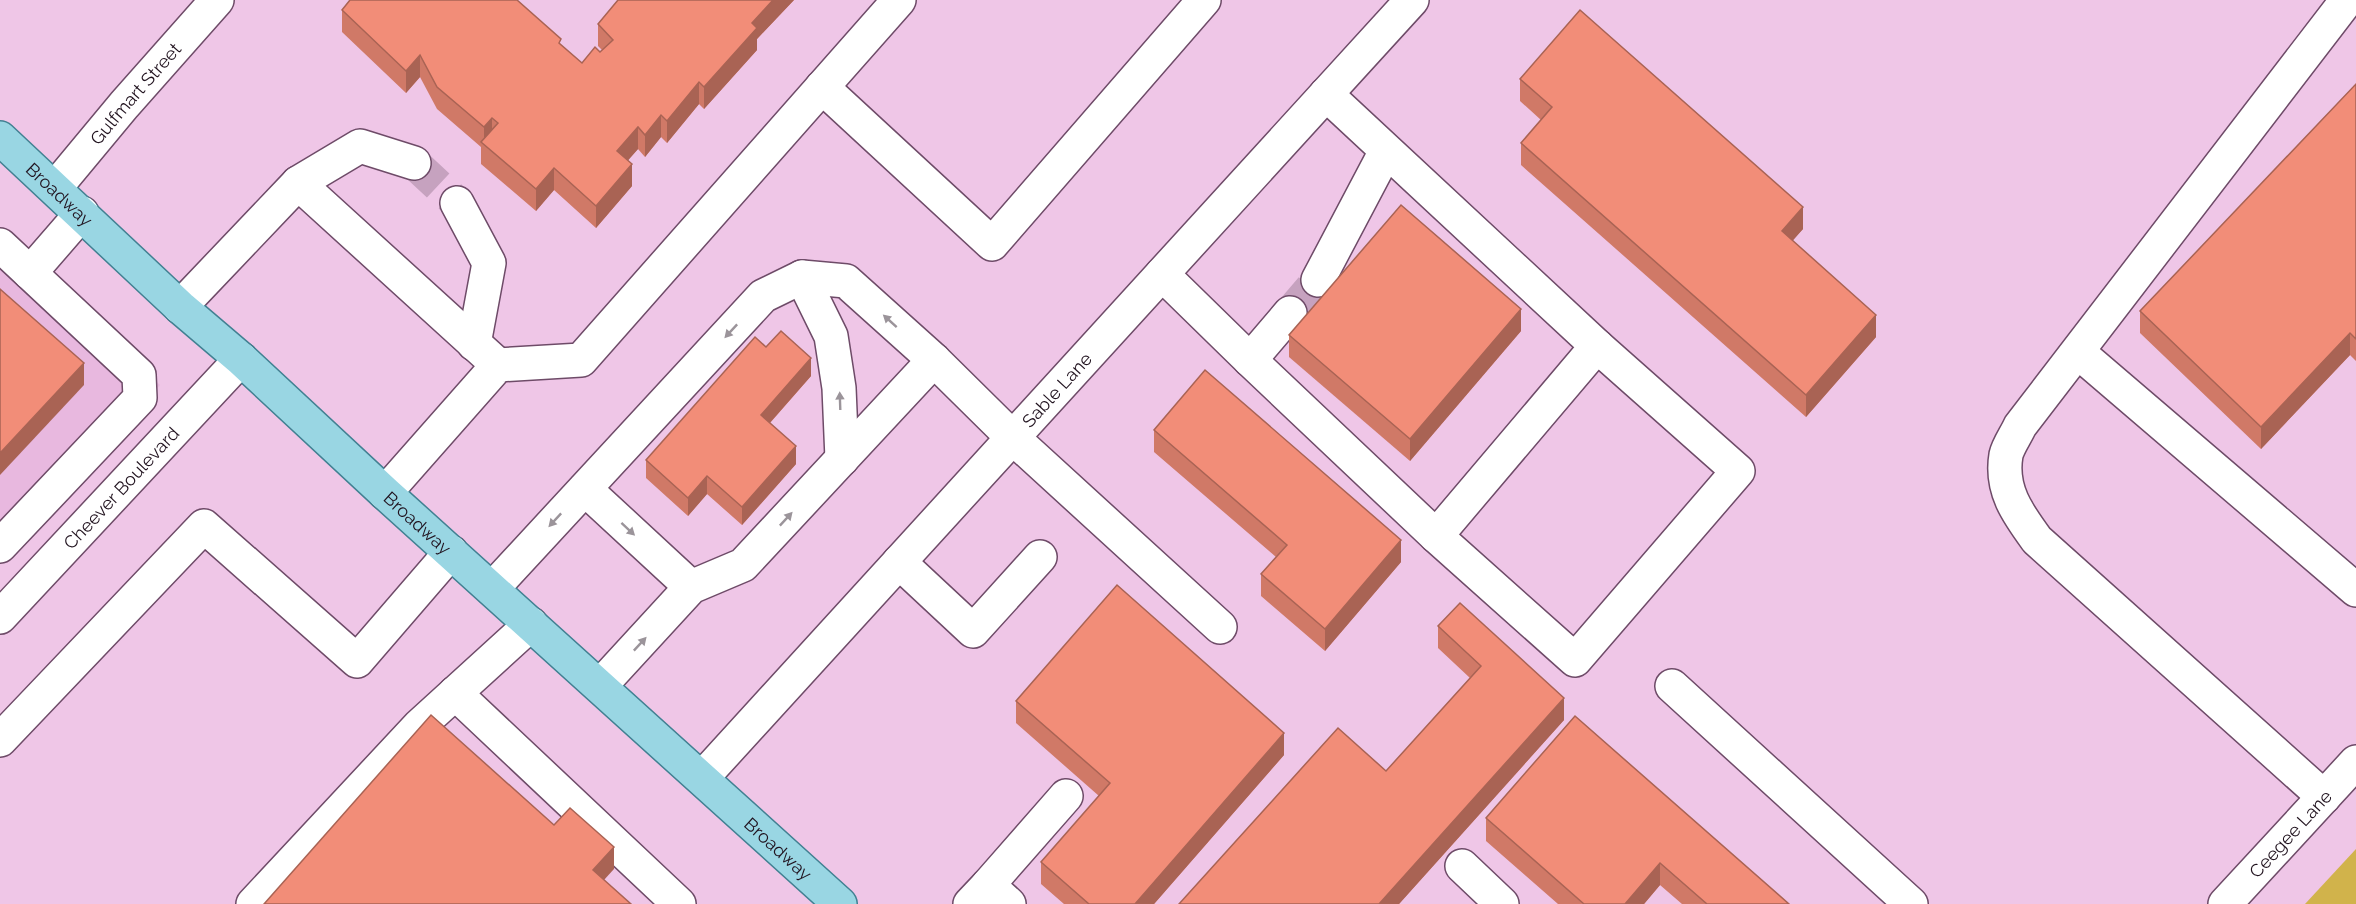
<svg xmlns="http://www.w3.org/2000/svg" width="2356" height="904" font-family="Raleway,sans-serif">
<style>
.built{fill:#e8b8df}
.green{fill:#d1b34b}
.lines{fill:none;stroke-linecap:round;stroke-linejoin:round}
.minor-tunnel{stroke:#c6a2bf;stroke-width:33;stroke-dasharray:33 16;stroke-linecap:butt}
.minor-casing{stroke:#6e4b68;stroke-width:36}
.major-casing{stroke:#428092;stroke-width:36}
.minor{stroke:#fff;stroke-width:33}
.major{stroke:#99d6e3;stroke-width:33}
.wall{fill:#d07967}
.shaded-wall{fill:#a96354}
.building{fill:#f28d78;stroke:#a96354;stroke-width:1.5}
.oneway{fill:#9b949a}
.labels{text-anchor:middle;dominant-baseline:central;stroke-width:5;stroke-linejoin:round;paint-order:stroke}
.street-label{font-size:18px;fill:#20121e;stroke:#fef1fb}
</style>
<rect width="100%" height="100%" fill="#efc6e7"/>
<!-- built -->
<polygon class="built" points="0,231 160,385 0,564"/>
<!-- green -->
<polygon class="green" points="2356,849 2356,904 2305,904"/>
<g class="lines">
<!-- minor-tunnel -->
<g class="minor-tunnel">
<polyline points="414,163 457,203"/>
<polyline points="1290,313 1318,280"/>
</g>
<!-- minor casing -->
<g class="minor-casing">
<g id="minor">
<polyline points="822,87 992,244 1204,0"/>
<polyline points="298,183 360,146 414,163"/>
<path id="s1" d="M55,188l69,-83 93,-105"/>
<polyline points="457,203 489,263 474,344"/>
<polyline points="0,245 139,375 140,398 0,546"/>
<polyline points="30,273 82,213"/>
<polyline points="1162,274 1250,360 1436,536 1597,346 1326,94"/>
<polyline points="802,277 831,336 839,388 842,459"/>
<polyline points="1318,280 1386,151"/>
<polyline points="180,307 298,183 498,365"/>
<polyline points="2078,352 2356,590"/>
<polyline points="1250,360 1290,313"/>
<polyline points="585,489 691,587"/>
<polyline points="385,493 498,365 581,360 899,0"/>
<polyline points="1436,536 1575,660 1738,471 1597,346"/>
<polyline points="899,562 973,631 1040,557"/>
<polyline points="492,589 763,296 802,277 846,281 934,360 1013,438 1220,627"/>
<path id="s2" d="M0,617l241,-258"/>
<polyline points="600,686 691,587 743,565 934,360"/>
<polyline points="1672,686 1911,904"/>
<polyline points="455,693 679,904"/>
<polyline points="0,740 204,526 357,661 451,552"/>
<path id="s3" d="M702,778l710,-778"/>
<path d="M2324,797l-287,-257c-19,-26 -37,-50 -31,-85 2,-9 10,-20 14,-29l327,-426"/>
<polyline points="1462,866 1502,904"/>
<polyline points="988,885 1066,796"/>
<polyline points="253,904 419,726 531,624"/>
<polyline points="970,904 988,885 1009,904"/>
<path id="s4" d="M2225,904l131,-142"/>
</g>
</g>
<!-- major casing -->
<g class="major-casing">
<g id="major">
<path id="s5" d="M0,138l180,169 61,52 144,134 455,411"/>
</g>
</g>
<!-- minor -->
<use href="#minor" class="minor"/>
<!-- major -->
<use href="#major" class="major"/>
</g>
<!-- wall -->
<g class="wall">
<polygon points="618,0 794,0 757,39 757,50 704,109 699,104 667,143 661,137 645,157 638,149 628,160 632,186 596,228 554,190 536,211 481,164 481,147 437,109 420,77 406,93 342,32 342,10 561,46 582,63 602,50 598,46 598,24"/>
<polygon points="1520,79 1803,229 1792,240 1876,337 1806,417 1521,165 1521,143 1541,120 1520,101"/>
<polygon points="2356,84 2356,361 2350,355 2261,449 2140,333 2140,311"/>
<polygon points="1521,331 1410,461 1289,357 1289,335"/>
<polygon points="766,347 811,376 770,423 796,464 742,525 707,494 688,516 646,478 646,460"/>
<polygon points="1154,430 1401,562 1325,651 1261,596 1261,574 1276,557 1154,452"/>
<polygon points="1438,626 1564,720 1399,904 1179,904 1386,771 1470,678 1438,648"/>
<polygon points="1016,701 1284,755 1154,904 1064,904 1041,884 1041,862 1099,796 1016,723"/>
<polygon points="1575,716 1789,904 1682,904 1660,885 1644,904 1558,904 1486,841 1486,818"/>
</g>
<!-- shaded-wall -->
<g class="shaded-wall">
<polygon points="773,0 794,0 757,39 757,50 704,109 704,87 752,23"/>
<polygon points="420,55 420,77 406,93 406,71"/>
<polygon points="699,82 699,104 667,143 667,121"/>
<polygon points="661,115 661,137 645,157 645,135"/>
<polygon points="492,118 492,140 484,144 484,127"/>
<polygon points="638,127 638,149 617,173 617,151"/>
<polygon points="632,164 632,186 596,228 596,206"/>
<polygon points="554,168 554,190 536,211 536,189"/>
<polygon points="1803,207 1803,229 1782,253 1782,231"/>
<polygon points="1521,309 1521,331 1410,461 1410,439"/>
<polygon points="1876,315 1876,337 1806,417 1806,395"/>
<polygon points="2350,333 2350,355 2261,449 2261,427"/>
<polygon points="811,358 811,376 761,433 761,415"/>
<polygon points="84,363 84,385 0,475 0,453"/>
<polygon points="796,446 796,464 742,525 742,507"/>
<polygon points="707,476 707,494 688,516 688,498"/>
<polygon points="1401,540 1401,562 1325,651 1325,629"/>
<polygon points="1564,698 1564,720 1399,904 1379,904"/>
<polygon points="1284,733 1284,755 1154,904 1135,904"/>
<polygon points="614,847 614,869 593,892 593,870"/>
<polygon points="1660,863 1660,885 1644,904 1625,904"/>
</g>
<!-- building -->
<g class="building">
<polygon points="350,0 517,0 561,39 559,43 582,63 595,47 600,52 613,40 598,24 618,0 773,0 752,23 757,28 704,87 699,82 667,121 661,115 645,135 638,127 617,151 632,164 596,206 554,168 536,189 481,142 498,123 492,118 484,127 437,87 420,55 406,71 342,10"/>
<polygon points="1580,10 1803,207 1782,231 1876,315 1806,395 1521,143 1552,107 1520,79"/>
<polygon points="2356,84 2356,339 2350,333 2261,427 2140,311"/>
<polygon points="1401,205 1521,309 1410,439 1289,335"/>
<polygon points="0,289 84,363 0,453"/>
<polygon points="781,331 811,358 761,415 796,446 742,507 707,476 688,498 646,460 755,337 766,347"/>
<polygon points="1205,370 1401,540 1325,629 1261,574 1287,545 1154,430"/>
<polygon points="1117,585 1284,733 1135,904 1089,904 1041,862 1110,783 1016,701"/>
<polygon points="1460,603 1564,698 1379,904 1179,904 1338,728 1386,771 1481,666 1438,626"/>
<polygon points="431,715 554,825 570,808 614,847 593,870 631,904 264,904"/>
<polygon points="1575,716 1789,904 1707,904 1660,863 1625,904 1584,904 1486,818"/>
</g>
<!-- one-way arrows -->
<defs><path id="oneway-solid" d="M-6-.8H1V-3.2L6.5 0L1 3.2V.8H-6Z" transform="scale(1.5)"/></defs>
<g class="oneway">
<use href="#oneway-solid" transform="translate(890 321) rotate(-138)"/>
<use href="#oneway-solid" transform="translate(731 331) rotate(133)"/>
<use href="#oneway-solid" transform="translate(840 401) rotate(-92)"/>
<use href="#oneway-solid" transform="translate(786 519) rotate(-47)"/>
<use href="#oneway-solid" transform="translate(555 520) rotate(133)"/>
<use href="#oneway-solid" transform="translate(628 529) rotate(43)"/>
<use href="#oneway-solid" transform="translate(640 644) rotate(-47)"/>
</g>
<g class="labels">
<!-- street labels -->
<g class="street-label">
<text stroke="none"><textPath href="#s1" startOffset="124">Gulfmart Street</textPath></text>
<text stroke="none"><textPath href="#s5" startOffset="82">Broadway</textPath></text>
<text stroke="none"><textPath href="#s3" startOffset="526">Sable Lane</textPath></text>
<text stroke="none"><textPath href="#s2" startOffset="177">Cheever Boulevard</textPath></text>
<text stroke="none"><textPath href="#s5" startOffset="568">Broadway</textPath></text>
<text stroke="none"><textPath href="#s4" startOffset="96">Ceegee Lane</textPath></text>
<text stroke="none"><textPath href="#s5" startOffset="1054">Broadway</textPath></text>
</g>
</g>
</svg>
